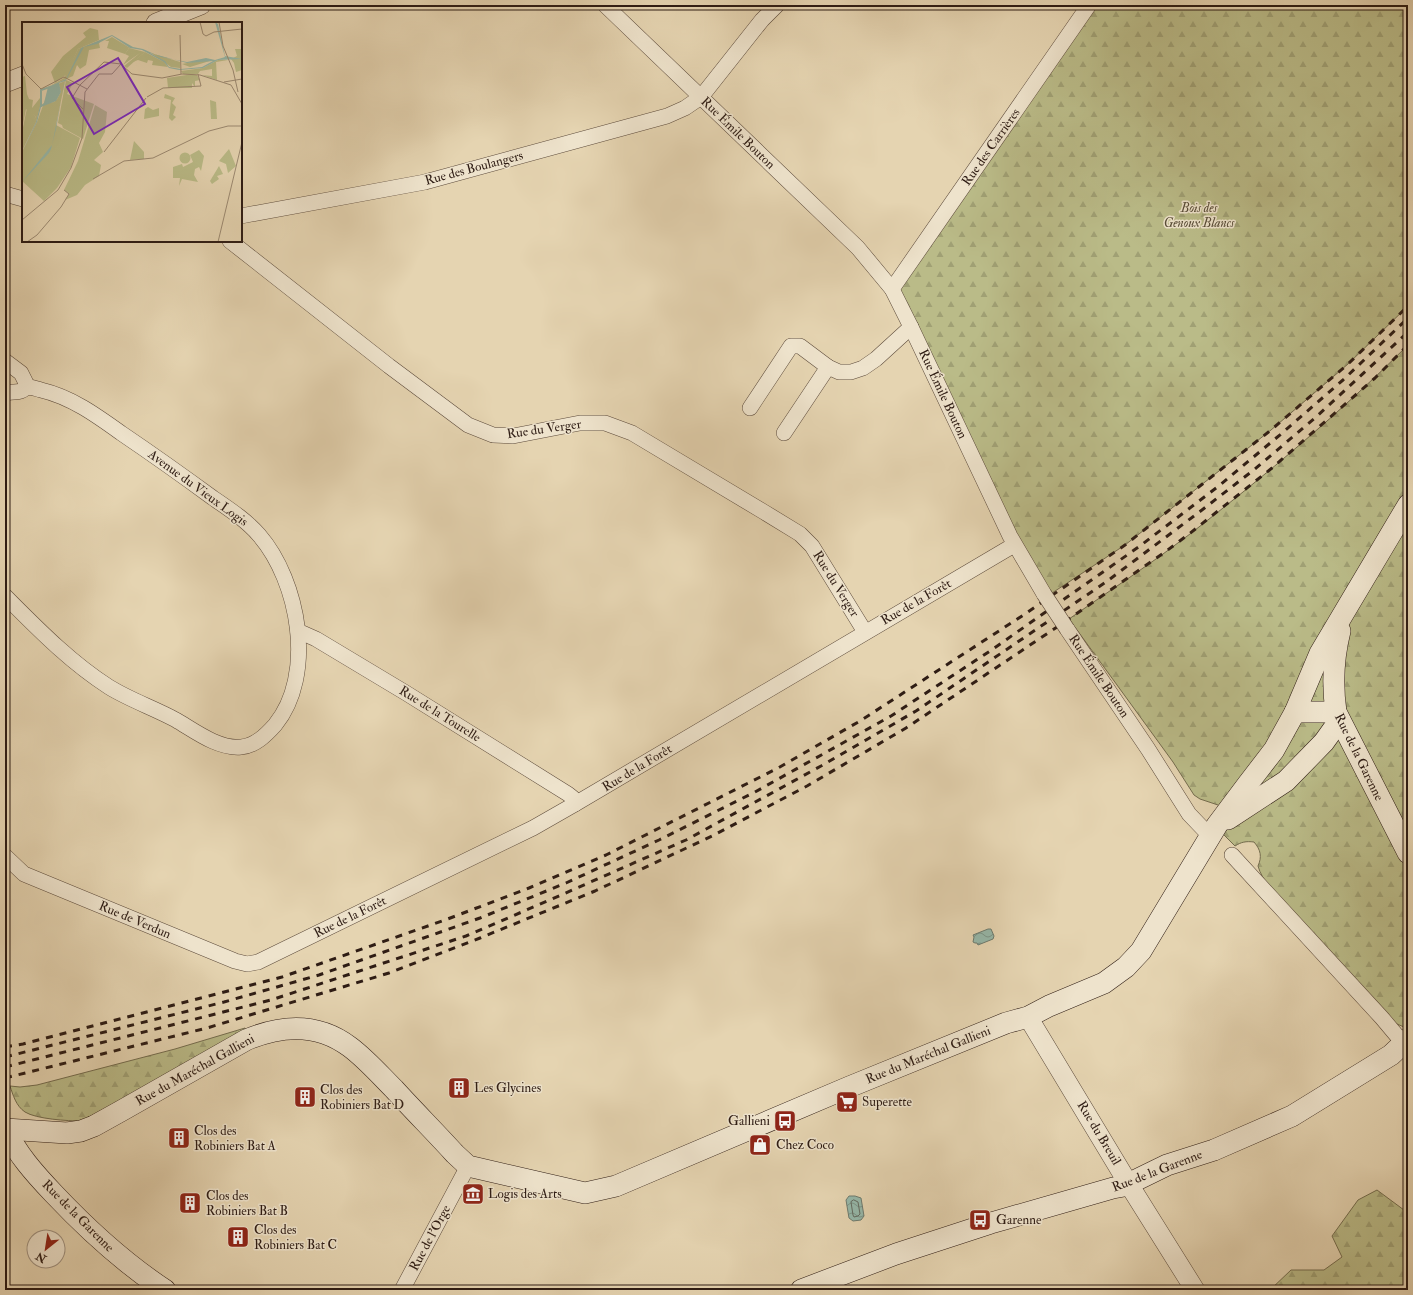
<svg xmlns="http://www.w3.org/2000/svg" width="1413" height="1295" font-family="'IM FELL Double Pica',serif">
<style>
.forest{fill:url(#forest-firs);stroke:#746c4e}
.water{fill:url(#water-waves);stroke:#6c7a6e}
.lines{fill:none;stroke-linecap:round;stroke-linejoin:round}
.shore{stroke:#626a5f;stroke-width:1}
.minor-casing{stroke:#5c4a3b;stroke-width:16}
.tertiary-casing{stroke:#5c4a3b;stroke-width:20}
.secondary-casing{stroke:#2e1c14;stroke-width:22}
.minor{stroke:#eee3cc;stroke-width:15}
.tertiary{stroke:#eee3cc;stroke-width:19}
.secondary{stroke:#eee3cc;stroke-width:21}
.rail{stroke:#2e1c14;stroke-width:3;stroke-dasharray:7 7;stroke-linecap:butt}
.minor-bridge-casing{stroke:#5c4a3b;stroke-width:16;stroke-linecap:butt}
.minor-bridge{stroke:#eee3cc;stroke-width:15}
.labels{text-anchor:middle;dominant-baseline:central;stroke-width:3;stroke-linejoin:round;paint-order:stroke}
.street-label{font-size:13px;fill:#2e1c14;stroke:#eee3cc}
.park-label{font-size:13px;font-style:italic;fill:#584c37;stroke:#eee3cc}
.poi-label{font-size:13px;fill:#2e1c14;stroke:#eee3cc;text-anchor:start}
.inset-river{fill:none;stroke:#96b8aa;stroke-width:2}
.inset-road{fill:none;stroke:#9c8a72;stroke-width:1}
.view{fill:#7b2cbf;fill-opacity:0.15;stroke:#7b2cbf;stroke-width:2}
.inset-edge{fill:none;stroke:#2e1c14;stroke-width:2}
</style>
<defs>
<pattern id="forest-firs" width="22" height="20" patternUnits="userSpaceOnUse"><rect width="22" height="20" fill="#babb88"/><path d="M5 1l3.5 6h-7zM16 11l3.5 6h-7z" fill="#a0a074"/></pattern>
<pattern id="water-waves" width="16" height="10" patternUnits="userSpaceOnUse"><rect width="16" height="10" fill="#96b8aa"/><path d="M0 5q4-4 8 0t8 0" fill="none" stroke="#7b9589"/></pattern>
</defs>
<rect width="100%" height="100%" fill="#e5d4b1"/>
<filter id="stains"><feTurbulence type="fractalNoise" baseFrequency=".005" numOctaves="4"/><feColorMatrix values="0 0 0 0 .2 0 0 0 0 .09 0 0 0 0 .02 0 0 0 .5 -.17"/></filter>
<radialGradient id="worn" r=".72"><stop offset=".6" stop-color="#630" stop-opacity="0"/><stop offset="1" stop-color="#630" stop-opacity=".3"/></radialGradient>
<!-- forest -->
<g class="forest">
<polygon points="1094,5 1408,5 1408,306 1348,364 1271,430 1125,545 1049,595 1044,594 892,289"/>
<path d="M1408,345v680l-4,2 -7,-3c-38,-39 -77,-78 -113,-121 -9,-11 -22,-22 -26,-37 4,-9 3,-16 -4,-24 -8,-1 -13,0 -19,4l-12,-12 11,-12 -16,-17 -18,-6 -6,-4 -21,-33 -104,-143c40,-28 82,-55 121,-85 76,-59 150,-121 218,-189z"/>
<path d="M245,1028l2,6 -166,87c-13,0 -45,-2 -56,-9 -9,-6 -12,-17 -15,-26l10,1 17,-2 138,-36z"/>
<polygon points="1377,1190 1408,1213 1408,1290 1270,1290 1291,1270 1324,1270 1342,1257 1332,1236 1358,1200"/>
</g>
<!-- water -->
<g class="water">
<polygon points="988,929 991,929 994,936 993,939 978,945 977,943 975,943 973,942 974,937 973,935"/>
<polygon points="849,1196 855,1196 861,1198 864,1216 861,1220 853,1221 849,1218 846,1200"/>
</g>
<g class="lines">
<!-- shore -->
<polygon class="shore" points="854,1200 858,1202 860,1214 858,1216 854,1217 853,1215 851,1202"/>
<!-- minor casing -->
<g class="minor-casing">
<g id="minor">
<polyline points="605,5 858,248 892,289 911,327 1010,536 1044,594"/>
<polyline points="5,194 23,199"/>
<polyline points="241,216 425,182 667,116 685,108 701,97 762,20 777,5"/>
<polyline points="230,241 389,366 468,425 493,435 513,436 580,423 605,423 632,433 764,512 800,534 812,546 865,632"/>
<polyline points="892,289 1089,5"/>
<polyline points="5,361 21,373 28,387"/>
<path d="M5,394c5,-3 11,-1 16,-3 3,-1 5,-4 7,-4 4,0 9,2 13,3 30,7 55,25 80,43 31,21 62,43 92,65 16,11 33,22 46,37 40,46 57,140 16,190 -9,10 -20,21 -34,22 -23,2 -46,-16 -65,-27 -22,-12 -46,-20 -67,-33 -39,-25 -71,-58 -104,-91"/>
<polyline points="750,408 791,346 800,346 828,367 839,372 851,372 863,368 876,359 911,327"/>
<polyline points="784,433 828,367"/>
<polyline points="1067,629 1148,749 1189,814 1211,837"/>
<polyline points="298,631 316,639 406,693 568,794 573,798 575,804"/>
<polyline points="1232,855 1382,1018 1403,1043"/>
<polyline points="5,856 24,874 235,961 247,964 258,962 533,828 575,804 1014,545"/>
<polyline points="402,1290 468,1166"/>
</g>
</g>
<!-- tertiary casing -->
<g class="tertiary-casing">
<g id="tertiary">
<polyline points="156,23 201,5"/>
<polyline points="5,83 23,76"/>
<polyline points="1028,1017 1128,1183 1195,1290"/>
</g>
</g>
<!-- secondary casing -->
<g class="secondary-casing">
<g id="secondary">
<path d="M1340,631c-7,28 -8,53 -4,81l72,141"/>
<polyline points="1295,712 1336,712"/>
<polyline points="1228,819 1286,781 1324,742 1339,721"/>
<path d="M5,1128c11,25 30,46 49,66 34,36 70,69 111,96"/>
<path d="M5,1129l62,4 14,-2 13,-5 27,-15 125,-71c35,-15 71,-18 104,7 16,12 30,28 44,42 20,22 41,43 61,65l13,12 117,27 31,-7 233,-99 157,-64 22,-6 21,-11 55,-23 22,-16 15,-16 76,-126 30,-40 27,-35 21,-38 25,-59 88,-148"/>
<polyline points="801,1290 896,1254 991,1223 1113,1188 1124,1186 1167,1165 1214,1150 1292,1116 1391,1055 1408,1039"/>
</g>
</g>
<!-- minor -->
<use href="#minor" class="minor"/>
<!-- tertiary -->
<use href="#tertiary" class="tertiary"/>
<!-- secondary -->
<use href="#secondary" class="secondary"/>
<!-- rail -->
<g class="rail">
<polyline points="5,1047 23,1044 282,977 445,920 529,888 606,855 778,768 860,721 1025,614 1125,545 1271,430 1348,364 1408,306"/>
<polyline points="5,1057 224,1002 319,975 480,918 566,883 659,840 755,792 891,716 990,651 1140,546 1220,485 1281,434 1343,380 1408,318"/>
<polyline points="5,1067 271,1000 466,936 552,899 686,840 821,766 916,711 1106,582 1198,513 1255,469 1316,417 1408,332"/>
<polyline points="5,1078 207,1028 389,973 480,938 595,891 712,836 807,786 906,728 1069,619 1165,552 1189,534 1272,468 1375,378 1408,345"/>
</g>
<!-- minor-bridge casing -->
<g class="minor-bridge-casing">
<polyline id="minor-bridge" points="1044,594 1067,629"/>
</g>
<!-- minor-bridge -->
<use href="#minor-bridge" class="minor-bridge"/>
</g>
<!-- icons -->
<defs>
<g id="building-square" transform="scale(1.15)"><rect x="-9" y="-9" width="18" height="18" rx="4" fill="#8f2418" stroke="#eee3cc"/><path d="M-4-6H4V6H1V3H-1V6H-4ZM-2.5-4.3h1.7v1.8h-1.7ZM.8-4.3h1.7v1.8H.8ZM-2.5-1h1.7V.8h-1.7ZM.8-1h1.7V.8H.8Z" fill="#fff"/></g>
<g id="supermarket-square" transform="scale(1.15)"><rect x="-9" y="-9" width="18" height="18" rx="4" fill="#8f2418" stroke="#eee3cc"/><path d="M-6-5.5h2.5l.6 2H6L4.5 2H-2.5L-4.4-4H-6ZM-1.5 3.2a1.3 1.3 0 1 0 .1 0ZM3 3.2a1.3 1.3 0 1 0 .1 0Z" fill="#fff"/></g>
<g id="bus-square" transform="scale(1.15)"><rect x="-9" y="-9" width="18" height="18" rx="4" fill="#8f2418" stroke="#eee3cc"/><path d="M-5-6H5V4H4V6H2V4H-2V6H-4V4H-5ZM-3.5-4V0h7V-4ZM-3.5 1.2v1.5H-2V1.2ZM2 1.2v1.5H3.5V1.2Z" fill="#fff"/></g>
<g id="shop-square" transform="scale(1.15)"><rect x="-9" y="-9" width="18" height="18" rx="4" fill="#8f2418" stroke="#eee3cc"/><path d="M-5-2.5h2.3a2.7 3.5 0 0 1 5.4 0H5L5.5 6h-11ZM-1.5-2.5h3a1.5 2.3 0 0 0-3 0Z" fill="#fff"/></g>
<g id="museum-square" transform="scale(1.15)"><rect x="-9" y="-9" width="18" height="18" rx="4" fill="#8f2418" stroke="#eee3cc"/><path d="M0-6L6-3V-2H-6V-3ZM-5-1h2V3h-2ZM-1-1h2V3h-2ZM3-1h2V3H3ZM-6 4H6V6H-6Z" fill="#fff"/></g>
</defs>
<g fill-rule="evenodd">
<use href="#building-square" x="459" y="1088"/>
<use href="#building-square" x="305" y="1097"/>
<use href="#supermarket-square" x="847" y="1102"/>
<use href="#bus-square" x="785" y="1121"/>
<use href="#building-square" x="179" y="1138"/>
<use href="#shop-square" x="760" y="1145"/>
<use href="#museum-square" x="473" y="1194"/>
<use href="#building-square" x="190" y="1203"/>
<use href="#bus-square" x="980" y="1220"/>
<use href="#building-square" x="238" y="1237"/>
</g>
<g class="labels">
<!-- street labels -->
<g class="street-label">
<text transform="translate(738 133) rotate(44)">Rue Émile Bouton</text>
<text transform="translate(991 147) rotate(-55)">Rue des Carrières</text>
<text transform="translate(474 168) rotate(-15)">Rue des Boulangers</text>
<text transform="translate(943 394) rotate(65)">Rue Émile Bouton</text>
<text transform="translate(544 429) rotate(-8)">Rue du Verger</text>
<text transform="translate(198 488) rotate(36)">Avenue du Vieux Logis</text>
<text transform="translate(836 584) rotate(58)">Rue du Verger</text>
<text transform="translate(916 602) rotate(-30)">Rue de la Forêt</text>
<text transform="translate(1099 676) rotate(56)">Rue Émile Bouton</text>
<text transform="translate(440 714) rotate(32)">Rue de la Tourelle</text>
<text transform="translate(1359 757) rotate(64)">Rue de la Garenne</text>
<text transform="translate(637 768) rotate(-31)">Rue de la Forêt</text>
<text transform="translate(350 917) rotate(-26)">Rue de la Forêt</text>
<text transform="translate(135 920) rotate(23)">Rue de Verdun</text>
<text transform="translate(928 1055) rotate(-22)">Rue du Maréchal Gallieni</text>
<text transform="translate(195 1070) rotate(-29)">Rue du Maréchal Gallieni</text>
<text transform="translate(1099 1133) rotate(59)">Rue du Breuil</text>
<text transform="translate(1157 1171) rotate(-21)">Rue de la Garenne</text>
<text transform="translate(78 1216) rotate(45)">Rue de la Garenne</text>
<text transform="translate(430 1238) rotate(-62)">Rue de l'Orge</text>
</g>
<!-- park labels -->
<g class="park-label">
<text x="1199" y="208">Bois des<tspan x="1199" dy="15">Genoux Blancs</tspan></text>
</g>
<!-- poi labels -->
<g class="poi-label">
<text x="474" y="1088">Les Glycines</text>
<text x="320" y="1090">Clos des<tspan x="320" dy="15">Robiniers Bat D</tspan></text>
<text x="862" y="1102">Superette</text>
<text x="770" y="1121" text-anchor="end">Gallieni</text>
<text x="194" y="1131">Clos des<tspan x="194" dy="15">Robiniers Bat A</tspan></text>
<text x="776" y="1145">Chez Coco</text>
<text x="488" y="1194">Logis des Arts</text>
<text x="206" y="1196">Clos des<tspan x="206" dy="15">Robiniers Bat B</tspan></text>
<text x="996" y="1220">Garenne</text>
<text x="254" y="1230">Clos des<tspan x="254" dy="15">Robiniers Bat C</tspan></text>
</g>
</g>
<!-- overview -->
<g transform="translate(22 22)">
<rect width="220" height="220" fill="#e5d4b1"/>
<path d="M68,6l8,2 1,10 -21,9 -11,25 -12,9 -4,-11 12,-16 23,-19 -3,-4zM90,15l18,11 6,2 -7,-2 -4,6 -18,-6 2,-7h-4zM123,30l19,10 4,5 -16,-2 1,-4 -5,-1 -1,3 -9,-3 -5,2zM129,31l29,9v6l-9,-1zM186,37l5,1 -23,7 -8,-3zM171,52l4,1 3,5 -5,1v6l-3,-4v5h-24l-1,-10zM43,59l-9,44 24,13 -9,29 -14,21 -13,13 -22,-20v-29l15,-30 11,-30 3,-5zM37,63l2,7 -4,7 -3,3 -7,1 3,-11zM143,72l10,4 -3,5 4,4 -3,8 3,2 -4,4 -3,-3 2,-18 -7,-2zM5,86l9,9 -9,12 -5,3zM112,119l10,11v7l-14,1zM207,127l7,17 -8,7 -2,-9 -7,-3zM157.5 136a5.5 5.5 0 1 1 11 0a5.5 5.5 0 1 1-11 0Z" fill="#babb88" fill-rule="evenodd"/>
<path d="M81,17l-4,4 1,5 -11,2 -3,15 -6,4 -3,-4 -4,11 -25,11 16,-9 14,-29zM107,26l16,4 -18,16 -3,-2 16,-13 -17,12 6,-9 -4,-2zM213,27h7v21l-6,2 -2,-9 -3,-4 6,-3zM196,38h10l-12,2 1,18 -15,-5 10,1v-7l-12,2 -2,3h-15l-2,-3 22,-3zM3,54l2,18 2,5 4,1 -1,8 8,-10 1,5 -5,19 -14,29v-19l14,-15 -10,-8 -4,20v-52zM44,58l7,3 -6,11 27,10 -11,35 -20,-11 -1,-3 -4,-2zM73,83l12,7 -2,20 -6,11 4,9 -9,8 7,5 -2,11 -14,9 -8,10 -12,5 4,-6 -5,-4 14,-29zM126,85l5,3 6,-2v8l-15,3 1,-10zM177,128l5,6 -3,15 -2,-4 -4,2 -1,6 4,7 -16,-3 -3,7 1,-8h-7v-11l9,-3 1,3 10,-5 -3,-7zM197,144l4,8 -6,2 2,3 -7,5 -2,-3z" fill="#babb88"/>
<path d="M188,78l6,2 1,17h-6z" fill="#babb88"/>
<path d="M193,0l3,2 7,32 17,3 -24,1 -15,8 -24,2 -10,-2 -5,-6 -22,-12 -12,-2 -18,-12 -15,8 -13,3 -20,37 -8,45 -5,20 -2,4 -27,29 30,-37 13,-64 -6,2 2,9 -5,9 -15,6 -4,15 -15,30 14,-30 4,-16 4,-3 4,-16 18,-8 15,-31 31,-13 21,12 10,2 18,8 26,5 19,-4 9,2 10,-3zM128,31l37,10 26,-2 -11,6 -21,2 -12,-2 -4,-6z" fill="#96b8aa" fill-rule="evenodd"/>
<path class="inset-river" d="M19,85v-17l9,-3"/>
<path class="inset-road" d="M178,0l3,12 3,2 8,-4 28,-3M197,0l4,24 10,24 5,22M158,13l1,39M0,42l4,10 15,15 23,-12 23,12M102,45l8,7 30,4 20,-4 18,1 31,10 11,19M202,60l18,-3M125,75l16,-9 38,-2 -3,-12M61,87l-11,-11 8,-13 24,-23 17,2M82,130l42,-54M102,139l29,-3 56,-27 19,-5h14M71,157l31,-18M0,198l36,-30 13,-22 11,-30 3,-46 14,-18h13l9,-10M5,220l10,-7 24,-28 8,-13 -5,-4M196,220l24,-100"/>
<path class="view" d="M96,36l27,46 -51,30 -27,-47z"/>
<rect width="220" height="220" class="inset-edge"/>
</g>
<!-- margin -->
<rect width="1413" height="1295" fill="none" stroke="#e5d4b1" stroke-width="20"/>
<rect x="6" y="6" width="1401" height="1283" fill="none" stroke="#2e1c14" stroke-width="2"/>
<rect x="10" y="10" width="1393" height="1275" fill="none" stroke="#2e1c14"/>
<!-- north arrow -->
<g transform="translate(46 1249) rotate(210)"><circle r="19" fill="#eee3cc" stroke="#a19382"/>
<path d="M0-3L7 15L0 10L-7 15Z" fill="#8f2418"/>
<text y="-6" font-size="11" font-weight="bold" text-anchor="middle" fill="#2e1c14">N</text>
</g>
<rect width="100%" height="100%" filter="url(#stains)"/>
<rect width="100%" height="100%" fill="url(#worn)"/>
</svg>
